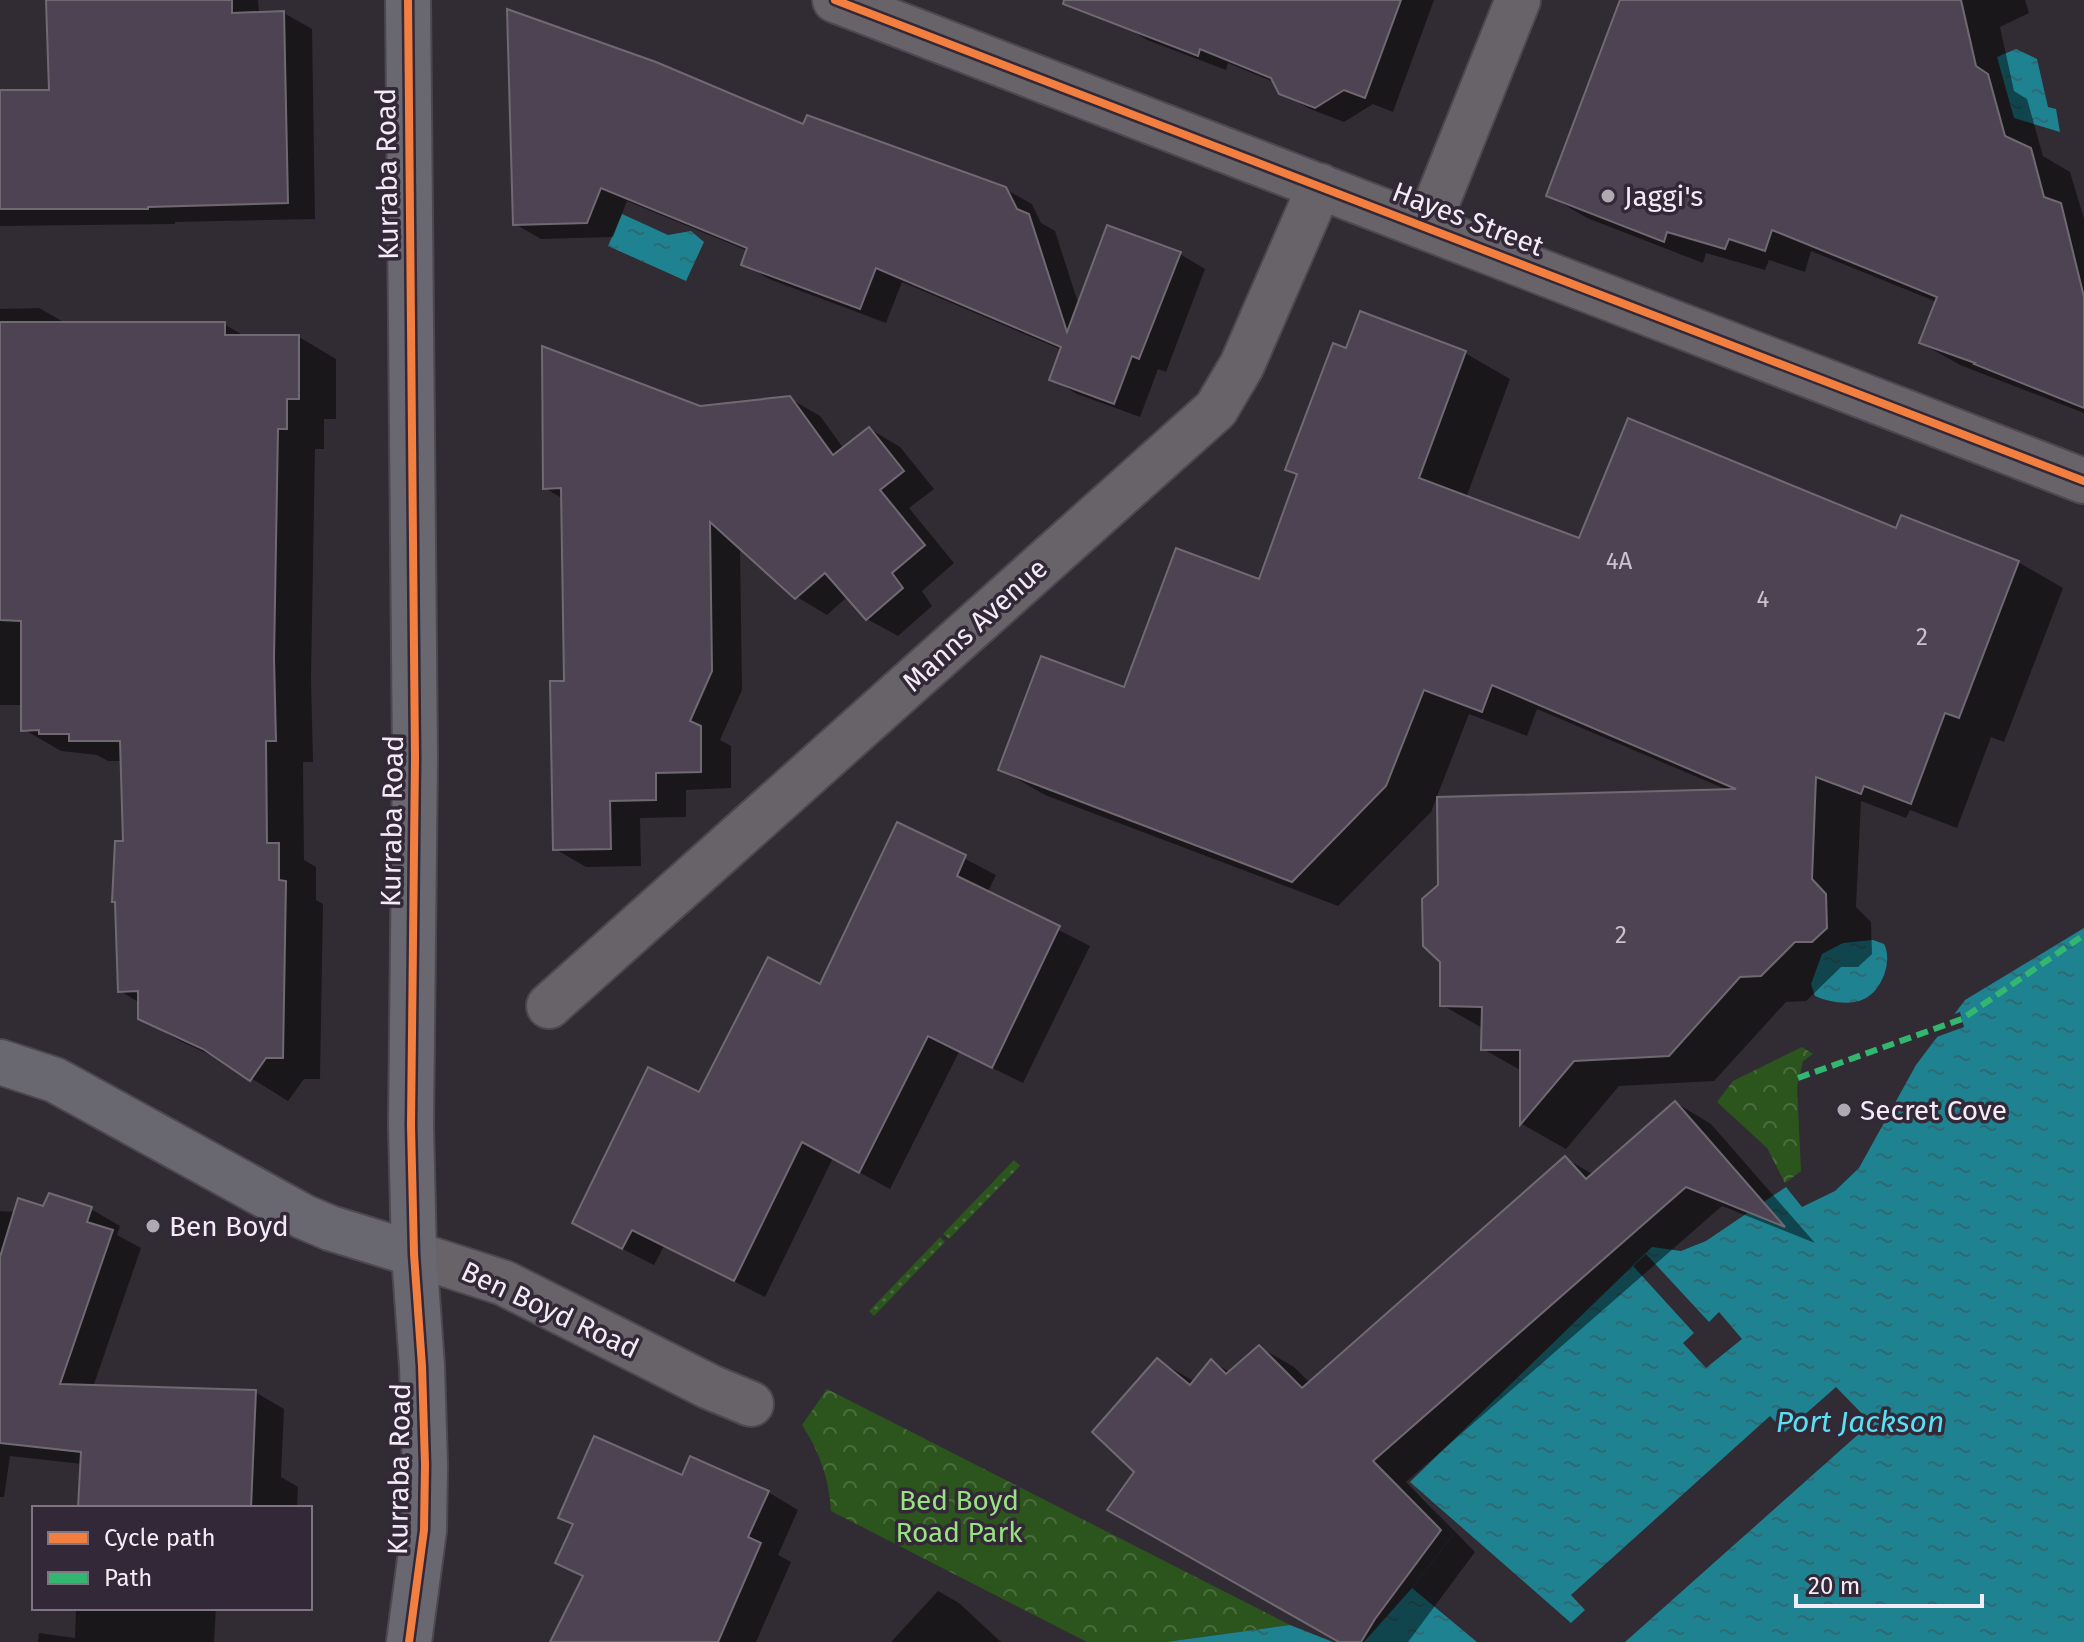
<svg xmlns="http://www.w3.org/2000/svg" width="2084" height="1642" font-family="'Fira Sans',sans-serif">
<style>
.forest{fill:url(#forest-crowns)}
.garden{fill:url(#garden-dots)}
.water{fill:url(#water-ripples)}
.pier{fill:#312c34}
.shadow{fill:#0007}
.building{fill:#4e4353;stroke:#6f6a72;stroke-width:2}
.lines{fill:none;stroke-linecap:round;stroke-linejoin:round}
.street-casing{stroke:#4d4850;stroke-width:48}
.secondary-casing{stroke:#4d4850;stroke-width:48}
.street{stroke:#676369;stroke-width:44}
.secondary{stroke:#696870;stroke-width:44}
.quiet{stroke:#33b770;stroke-width:6;stroke-dasharray:12 6;stroke-linecap:butt}
.cycleway-casing{stroke:#322837;stroke-width:13}
.cycleway{stroke:#f27e40;stroke-width:8}
.poi-dot{fill:#afa9b2;stroke:#322837;stroke-width:3}
.labels{text-anchor:middle;dominant-baseline:central;stroke-width:7;stroke-linejoin:round;paint-order:stroke}
.number-label{font-size:24px;fill:#cac2cd}
.street-label{font-size:28px;fill:#f3ecf6;stroke:#322837}
.poi-label{font-size:28px;fill:#f3ecf6;stroke:#322837;text-anchor:start}
.park-label{font-size:28px;fill:#99e282;stroke:#322837}
.water-label{font-size:30px;font-style:italic;fill:#59e0f3;stroke:#322837}
</style>
<defs>
<pattern id="forest-crowns" width="20" height="18" patternUnits="userSpaceOnUse" patternTransform="scale(2)"><rect width="20" height="18" fill="#2c541d"/><path d="M2 6a3 3 0 1 1 6 0M12 15a3 3 0 1 1 6 0" fill="none" stroke="#4b6d3e"/></pattern>
<pattern id="garden-dots" width="8" height="8" patternUnits="userSpaceOnUse" patternTransform="scale(2)"><rect width="8" height="8" fill="#2c541d"/><path d="M2 2h.1M6 6h.1" fill="none" stroke="#4b6d3e" stroke-width="1.8" stroke-linecap="round"/></pattern>
<pattern id="water-ripples" width="26" height="14" patternUnits="userSpaceOnUse" patternTransform="scale(2)"><rect width="26" height="14" fill="#1e8290"/><path d="M2 4q2-2 4 0t4 0M15 11q2-2 4 0t4 0" fill="none" stroke="#2f6a74"/></pattern>
</defs>
<rect width="100%" height="100%" fill="#312c34"/>
<!-- forest -->
<g class="forest">
<polygon points="1802,1047 1813,1054 1803,1061 1797,1087 1801,1171 1785,1183 1767,1148 1717,1102 1733,1081"/>
<path d="M827,1389l463,236 -124,17h-79l-256,-131c-2,-32 -11,-59 -29,-86z"/>
</g>
<!-- garden -->
<g class="garden">
<polygon points="1014,1160 1020,1166 949,1239 943,1234"/>
<polygon points="940,1237 945,1242 874,1316 869,1311"/>
</g>
<!-- water -->
<g class="water">
<polygon points="2016,49 2037,59 2048,107 2056,109 2060,132 2014,118 1997,57"/>
<polygon points="622,214 668,235 691,231 704,242 686,281 608,246"/>
<polygon points="2084,928 2084,1642 1364,1642 1412,1588 1453,1535 1410,1482 1652,1247 1681,1251 1706,1241 1786,1187 1802,1207 1835,1191 1859,1168 1916,1065 1965,1000"/>
<path d="M1873,940l11,4c9,17 -2,47 -20,55 -14,7 -36,3 -49,-3l-4,-12 11,-30 21,-11z"/>
<polygon points="1290,1625 1333,1642 1166,1642"/>
</g>
<!-- pier -->
<g class="pier">
<polygon points="1960,1012 1964,1027 1931,1039 1947,1017"/>
<polygon points="1646,1254 1709,1322 1719,1312 1742,1339 1706,1368 1683,1343 1694,1333 1633,1266"/>
<polygon points="1836,1387 1871,1423 1625,1642 1477,1642 1412,1588 1453,1535 1410,1482 1571,1623 1585,1610 1571,1595 1770,1416 1785,1432"/>
</g>
<!-- shadow -->
<g class="shadow">
<polygon points="48,0 258,0 259,14 284,13 312,29 315,219 175,222 175,224 0,226 0,92 52,92"/>
<polygon points="1063,0 1434,0 1393,112 1373,104 1344,122 1310,109 1281,93 1276,83 1228,63 1226,70 1147,40 1120,23"/>
<polygon points="1622,0 2025,0 2029,13 2000,27 2014,91 2027,99 2043,156 2070,172 2084,219 2084,413 1960,365 1921,343 1937,302 1811,251 1805,272 1769,260 1765,270 1706,253 1703,263 1587,218 1548,195"/>
<polygon points="510,12 804,127 1005,189 1032,204 1041,223 1055,231 1079,306 1180,254 1205,269 1166,372 1158,369 1140,417 1077,394 1051,379 1062,350 902,282 886,323 769,279 743,264 748,251 627,201 613,237 541,239 515,224"/>
<polygon points="39,308 67,324 224,324 246,337 299,337 336,359 336,419 324,419 324,449 315,449 311,680 313,762 303,762 304,860 316,867 316,900 323,904 320,1079 304,1079 288,1101 225,1062 178,1040 140,1018 140,1003 120,991 125,843 123,761 108,761 97,755 61,751 23,729 23,705 0,705 0,309"/>
<polygon points="1362,313 1465,353 1510,379 1466,498 1580,541 1897,531 2018,562 2063,588 2004,742 1991,737 1957,828 1910,810 1906,818 1861,801 1856,907 1871,922 1872,954 1858,967 1841,967 1806,1001 1786,1002 1714,1081 1619,1086 1566,1149 1522,1124 1522,1071 1483,1049 1484,1029 1442,1005 1730,791 1537,709 1527,736 1469,714 1431,812 1338,906 1045,795 1000,769 1125,690 1260,582 1299,476 1287,469 1347,350"/>
<polygon points="789,398 820,416 844,449 870,429 900,447 934,489 909,508 954,563 922,591 932,606 898,636 867,619 848,596 827,615 797,597 740,547 742,690 720,740 731,746 731,788 686,790 686,817 640,818 641,866 586,867 555,849 566,682 563,499 545,488 699,408"/>
<polygon points="898,824 996,875 987,893 1090,946 1023,1083 959,1052 890,1189 833,1158 765,1297 664,1246 654,1265 605,1240 700,1095 820,986"/>
<polygon points="1676,1103 1711,1124 1815,1243 1722,1206 1406,1482 1475,1552 1408,1642 1343,1642 1137,1472 1158,1360 1195,1382 1211,1361 1231,1373 1259,1347 1294,1367 1310,1383 1565,1158 1594,1175"/>
<polygon points="44,1208 91,1209 120,1226 117,1235 141,1248 93,1387 255,1392 284,1409 281,1477 298,1487 297,1508 80,1508 82,1464 10,1456 4,1497 0,1497 0,1211 16,1212"/>
<polygon points="683,1478 768,1492 798,1510 778,1555 791,1562 756,1642 552,1642 584,1578 558,1563"/>
<polygon points="938,1591 959,1603 1001,1642 891,1642"/>
<polygon points="76,1608 216,1608 214,1642 38,1642 39,1633 75,1638"/>
</g>
<!-- building -->
<g class="building">
<polygon points="46,0 232,0 232,13 284,11 288,203 148,207 148,209 0,209 0,90 49,90"/>
<polygon points="1064,0 1401,0 1365,98 1344,90 1315,108 1279,94 1271,78 1200,49 1198,56 1063,4"/>
<polygon points="1620,0 1961,0 1976,66 1988,74 2005,136 2031,148 2044,197 2061,203 2084,297 2084,408 1974,364 1975,363 1919,343 1937,297 1772,230 1765,251 1729,239 1725,249 1667,232 1664,242 1546,196"/>
<polygon points="507,9 656,62 803,124 807,115 1006,187 1017,209 1029,214 1067,332 1107,225 1181,252 1139,359 1132,356 1114,404 1049,380 1061,347 876,268 860,309 741,265 747,248 601,188 587,223 513,225"/>
<polygon points="1360,311 1466,351 1419,478 1579,538 1628,418 1896,528 1901,515 2019,561 1959,718 1945,713 1911,804 1864,786 1861,794 1816,777 1812,879 1826,894 1827,928 1812,942 1795,942 1761,976 1740,977 1669,1056 1574,1061 1520,1125 1520,1050 1481,1050 1482,1007 1440,1006 1440,962 1423,946 1422,899 1438,885 1437,797 1736,789 1492,685 1482,712 1424,690 1386,786 1292,882 998,770 1041,656 1124,687 1176,548 1259,579 1297,474 1285,470 1333,343 1346,348"/>
<polygon points="0,322 225,322 225,335 299,335 299,399 287,399 287,429 278,429 274,658 276,741 266,741 267,843 279,843 279,880 286,881 283,1058 266,1058 250,1081 203,1049 138,1019 138,991 118,992 115,902 112,902 115,841 123,841 120,741 69,741 69,734 39,734 39,730 21,731 21,621 0,620"/>
<polygon points="542,346 700,406 790,396 833,455 869,427 904,471 880,490 925,545 892,573 903,588 866,620 825,573 795,599 710,522 712,671 690,721 701,726 701,772 656,773 656,800 610,801 611,849 553,850 550,681 564,681 561,488 543,489"/>
<polygon points="897,822 966,855 957,876 1060,926 992,1068 928,1036 859,1173 802,1142 734,1281 632,1230 622,1249 572,1223 648,1067 699,1092 768,957 820,984"/>
<polygon points="1675,1101 1785,1227 1686,1187 1373,1461 1441,1530 1375,1619 1361,1642 1339,1642 1107,1510 1134,1472 1092,1432 1157,1358 1190,1385 1211,1359 1226,1374 1259,1345 1302,1388 1565,1156 1586,1179"/>
<polygon points="49,1193 92,1207 87,1222 113,1230 60,1384 256,1390 251,1508 78,1508 81,1452 0,1443 0,1257 18,1198 43,1206"/>
<polygon points="594,1436 682,1475 690,1456 769,1491 748,1537 761,1543 718,1642 550,1642 583,1576 555,1563 573,1524 558,1518"/>
</g>
<g class="lines">
<!-- street casing -->
<g class="street-casing">
<g id="street">
<polyline points="835,0 2084,481"/>
<polyline points="1427,227 1518,0"/>
<polyline points="549,1006 1216,409 1242,365 1320,186"/>
<polyline points="414,1254 504,1283 710,1387 751,1404"/>
</g>
</g>
<!-- secondary casing -->
<g class="secondary-casing">
<g id="secondary">
<polyline points="408,0 415,758 411,1125 414,1254 422,1366 425,1465 424,1530 409,1642"/>
<polyline points="0,1062 55,1080 304,1217 330,1228 414,1254"/>
</g>
</g>
<!-- street -->
<use href="#street" class="street"/>
<!-- secondary -->
<use href="#secondary" class="secondary"/>
<!-- quiet -->
<polyline class="quiet" points="1798,1078 1962,1019 2084,935"/>
<!-- cycleway casing -->
<g class="cycleway-casing">
<g id="cycleway">
<polyline points="408,0 415,758 411,1125 414,1254 422,1366 425,1465 424,1530 409,1642"/>
<polyline points="835,0 2084,481"/>
</g>
</g>
<!-- cycleway -->
<use href="#cycleway" class="cycleway"/>
</g>
<!-- markers -->
<g class="poi-dot">
<circle cx="1608" cy="196" r="8"/>
<circle cx="1844" cy="1110" r="8"/>
<circle cx="153" cy="1226" r="8"/>
</g>
<g class="labels">
<!-- number labels -->
<g class="number-label">
<text x="1619" y="561">4A</text>
<text x="1763" y="599">4</text>
<text x="1922" y="637">2</text>
<text x="1621" y="935">2</text>
</g>
<!-- street labels -->
<g class="street-label">
<text transform="translate(387 174) rotate(-91)">Kurraba Road</text>
<text transform="translate(1468 219) rotate(21)">Hayes Street</text>
<text transform="translate(975 625) rotate(-42)">Manns Avenue</text>
<text transform="translate(392 821) rotate(-89)">Kurraba Road</text>
<text transform="translate(550 1310) rotate(25)">Ben Boyd Road</text>
<text transform="translate(399 1469) rotate(-89)">Kurraba Road</text>
</g>
<!-- poi labels -->
<g class="poi-label">
<text x="1624" y="196">Jaggi's</text>
<text x="1860" y="1110">Secret Cove</text>
<text x="169" y="1226">Ben Boyd</text>
</g>
<!-- park labels -->
<g class="park-label">
<text x="959" y="1500">Bed Boyd<tspan x="959" dy="32">Road Park</tspan></text>
</g>
<!-- water labels -->
<g class="water-label">
<text x="1860" y="1422">Port Jackson</text>
</g>
</g>
<!-- legend -->
<rect x="32" y="1506" width="280" height="104" fill="#322837" stroke="#7f7683" stroke-width="2"/>
<rect x="48" y="1532" width="40" height="12" fill="#f27e40" stroke="#7f7683" stroke-width="2"/>
<text x="104" y="1546" font-size="24" fill="#f3ecf6">Cycle path</text>
<rect x="48" y="1572" width="40" height="12" fill="#33b770" stroke="#7f7683" stroke-width="2"/>
<text x="104" y="1586" font-size="24" fill="#f3ecf6">Path</text>
<!-- scale -->
<path d="M1796 1594v12h186v-12" fill="none" stroke="#f3ecf6" stroke-width="4"/>
<text x="1808" y="1594" font-size="24" fill="#f3ecf6" stroke="#322837" stroke-width="6" paint-order="stroke">20 m</text>
</svg>
